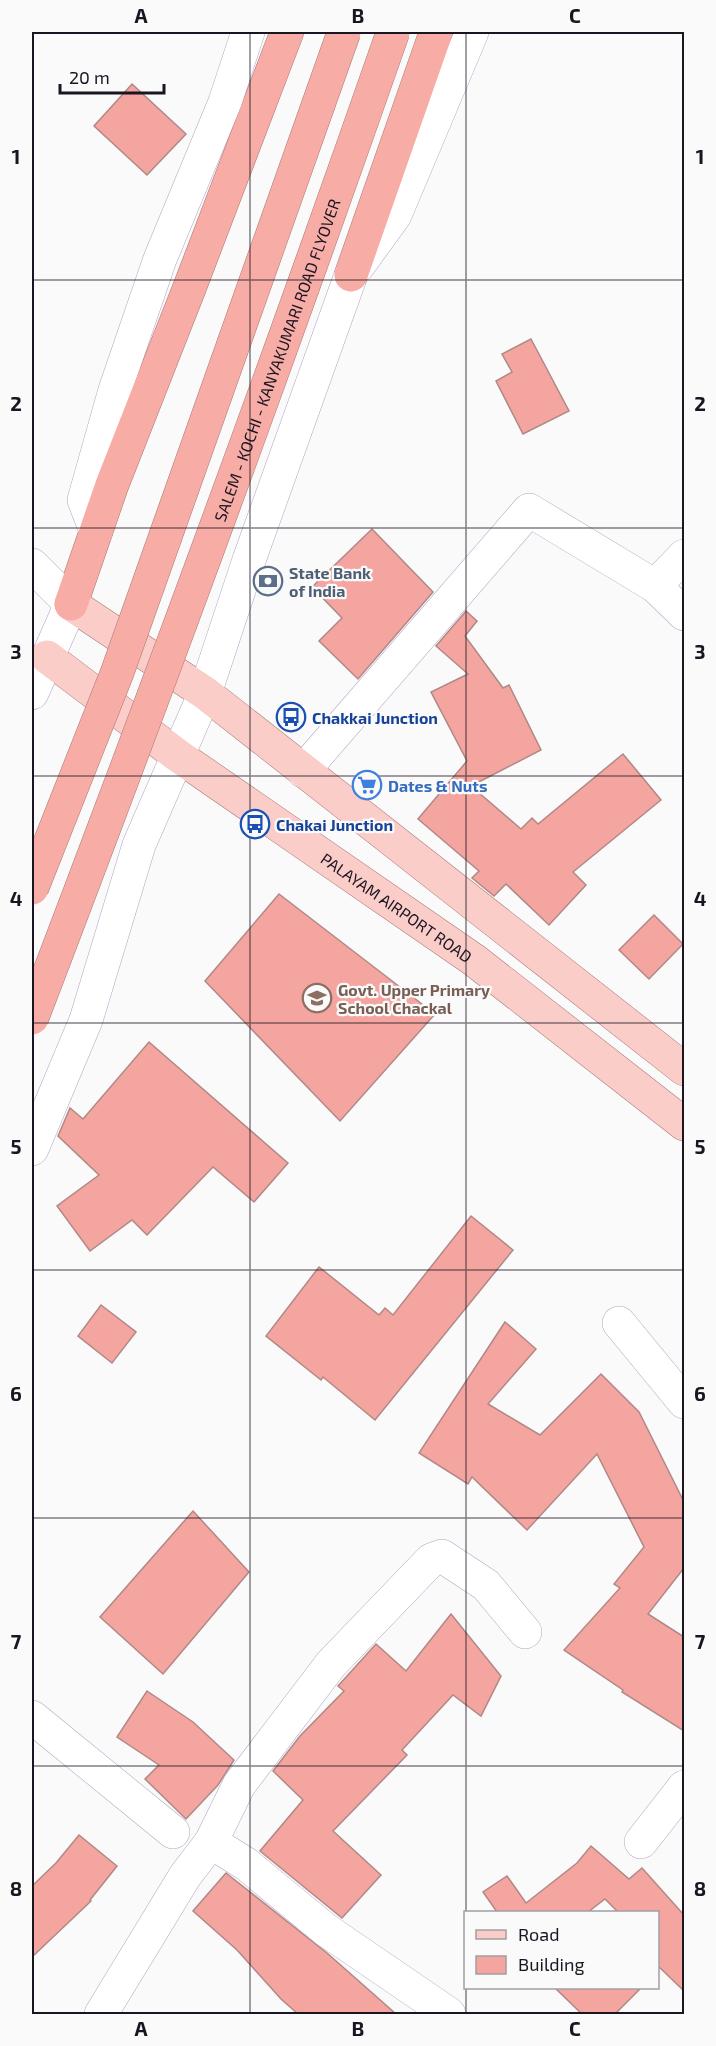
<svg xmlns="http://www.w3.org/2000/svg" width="716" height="2046" font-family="'Exo 2',sans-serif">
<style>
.building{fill:#f5a5a0;stroke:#b08886;stroke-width:1.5}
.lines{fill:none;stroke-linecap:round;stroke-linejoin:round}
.street-casing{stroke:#b2a4c4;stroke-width:34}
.secondary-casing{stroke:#b2a4c4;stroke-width:34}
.primary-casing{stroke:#a77;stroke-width:34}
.highway-casing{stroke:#a77;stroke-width:34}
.street{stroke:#fff;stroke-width:33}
.secondary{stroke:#fff;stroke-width:33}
.primary{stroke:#facdc9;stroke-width:33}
.highway{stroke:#f7aca5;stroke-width:33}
.highway-bridge-casing{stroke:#a77;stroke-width:34;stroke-linecap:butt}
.highway-bridge{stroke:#f7aca5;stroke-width:33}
.grid{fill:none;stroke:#1b1521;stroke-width:1.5;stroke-opacity:0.55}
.labels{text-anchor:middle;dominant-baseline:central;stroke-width:4.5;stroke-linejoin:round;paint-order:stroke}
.street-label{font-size:16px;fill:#1b1521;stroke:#fafafa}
.service-label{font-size:16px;font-weight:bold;fill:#4e5e75;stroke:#fafafa;text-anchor:start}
.transit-label{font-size:16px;font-weight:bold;fill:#164399;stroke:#fafafa;text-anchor:start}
.shop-label{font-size:16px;font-weight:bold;fill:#366cbe;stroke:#fafafa;text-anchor:start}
.education-label{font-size:16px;font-weight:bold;fill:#785e54;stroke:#fafafa;text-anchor:start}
.neatline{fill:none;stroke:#1b1521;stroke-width:2}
.grid-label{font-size:20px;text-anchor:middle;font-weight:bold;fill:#1b1521}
</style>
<rect width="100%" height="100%" fill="#fafafa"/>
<!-- building -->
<g class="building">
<polygon points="132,84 186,134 147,175 94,126"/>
<polygon points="531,339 569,411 523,434 496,381 512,372 502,354"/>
<polygon points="372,529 433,592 358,679 319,641 342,618 312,587"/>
<polygon points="466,611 477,621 465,636 503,688 509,685 541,750 471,786 521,829 532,818 538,824 623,754 661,800 573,872 586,885 549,925 506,884 494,896 472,878 479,871 418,819 467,761 431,692 468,674 436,646"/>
<polygon points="279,894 435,1014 340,1121 205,981"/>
<polygon points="654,915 683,944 649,979 619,950"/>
<polygon points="149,1042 288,1163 254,1202 213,1167 147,1235 132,1220 90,1251 57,1206 99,1175 58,1136 70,1108 83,1119"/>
<polygon points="471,1216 513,1250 375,1420 323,1377 321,1380 266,1336 319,1267 379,1315 385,1308 393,1315"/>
<polygon points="101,1305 136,1332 112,1363 78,1336"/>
<polygon points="505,1322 536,1349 488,1404 540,1435 601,1374 639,1412 684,1502 684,1568 648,1614 684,1637 684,1731 622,1692 623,1690 564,1650 620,1588 614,1584 644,1547 597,1454 527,1530 472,1477 468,1484 419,1453"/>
<polygon points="193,1511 249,1572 163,1674 100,1617"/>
<polygon points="451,1614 501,1676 481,1716 453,1695 402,1750 407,1755 333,1831 381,1875 342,1918 260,1851 303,1800 273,1771 300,1736 344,1691 338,1686 376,1644 406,1671"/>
<polygon points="147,1691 193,1722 234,1760 218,1785 186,1819 145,1779 159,1765 117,1737"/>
<polygon points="79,1835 117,1866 90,1900 91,1901 32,1957 32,1886 56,1863"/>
<polygon points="591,1846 629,1879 642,1868 684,1915 684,1991 657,1965 657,1912 618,1912 605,1899 588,1912 497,1912 483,1892 507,1876 526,1903 577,1863"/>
<polygon points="226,1873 327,1953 396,2014 298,2014 281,1999 237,1950 193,1911"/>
<polygon points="555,1988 641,1988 615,2014 582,2014"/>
</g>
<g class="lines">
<!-- street casing -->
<g class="street-casing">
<g id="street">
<polyline points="358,266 395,215 472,32"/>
<polyline points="96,531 84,500 115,390 160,259 225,102 248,32"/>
<polyline points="655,586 684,556"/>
<polyline points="303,771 529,510 655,586 684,614"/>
<polyline points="619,1323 684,1402"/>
<polyline points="32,1717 173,1832"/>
<polyline points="641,1842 684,1787"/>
<polyline points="101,2014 185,1876 211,1842"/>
<polyline points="449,2014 326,1930 246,1864 211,1842 239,1785 331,1664 431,1560 442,1556 486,1585 525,1632"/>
</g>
</g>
<!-- secondary casing -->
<g class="secondary-casing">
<g id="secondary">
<polyline points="32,565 71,604 32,693"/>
<polyline points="32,1149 86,1020 139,845 205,693 249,560 351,275"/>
</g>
</g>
<!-- primary casing -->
<g class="primary-casing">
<g id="primary">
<polyline points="71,604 205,693 684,1069"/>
<path id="s1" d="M47,657l130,98 297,205 210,164"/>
</g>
</g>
<!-- highway casing -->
<g class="highway-casing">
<g id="highway">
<polyline points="351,275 436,32"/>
<polyline points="71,604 112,485 189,289 287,32"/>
</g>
</g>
<!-- street -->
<use href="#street" class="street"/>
<!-- secondary -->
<use href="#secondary" class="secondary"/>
<!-- primary -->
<use href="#primary" class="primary"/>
<!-- highway -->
<use href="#highway" class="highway"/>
<!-- highway-bridge casing -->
<g class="highway-bridge-casing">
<g id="highway-bridge">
<polyline points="32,888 117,673 344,32"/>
<path id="s2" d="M32,1018c125,-327 246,-656 361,-986"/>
</g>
</g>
<!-- highway-bridge -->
<use href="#highway-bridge" class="highway-bridge"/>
</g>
<!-- grid -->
<path class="grid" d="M250,32v1982M466,32v1880M32,280h652M32,528h652M32,776h652M32,1023h652M32,1270h652M32,1518h652M32,1766h652M466,1988v26"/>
<!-- icons -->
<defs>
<g id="bank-ring" transform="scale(1.5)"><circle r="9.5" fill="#fafafa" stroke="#5c6f8a" stroke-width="1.5"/><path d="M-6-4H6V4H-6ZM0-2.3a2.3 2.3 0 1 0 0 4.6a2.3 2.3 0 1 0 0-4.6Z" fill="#5c6f8a"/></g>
<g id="bus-ring" transform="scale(1.5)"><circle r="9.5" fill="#fafafa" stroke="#1a4fb4" stroke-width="1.5"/><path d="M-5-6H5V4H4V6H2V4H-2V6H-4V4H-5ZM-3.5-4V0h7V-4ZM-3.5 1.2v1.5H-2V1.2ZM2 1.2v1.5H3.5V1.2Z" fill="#1a4fb4"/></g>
<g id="supermarket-ring" transform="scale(1.5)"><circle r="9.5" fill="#fafafa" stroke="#3f7fe0" stroke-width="1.5"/><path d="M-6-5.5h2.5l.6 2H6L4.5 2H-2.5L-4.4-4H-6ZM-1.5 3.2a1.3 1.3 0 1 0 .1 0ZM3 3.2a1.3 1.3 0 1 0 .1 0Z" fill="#3f7fe0"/></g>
<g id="school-ring" transform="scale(1.5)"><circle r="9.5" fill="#fafafa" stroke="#8d6e63" stroke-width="1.5"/><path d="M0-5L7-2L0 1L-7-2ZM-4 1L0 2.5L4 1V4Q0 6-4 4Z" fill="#8d6e63"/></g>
</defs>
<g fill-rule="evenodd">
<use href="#bank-ring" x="268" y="581"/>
<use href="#bus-ring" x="291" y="717"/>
<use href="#supermarket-ring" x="367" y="785"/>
<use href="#bus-ring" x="255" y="824"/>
<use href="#school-ring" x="317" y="998"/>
</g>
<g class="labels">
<!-- street labels -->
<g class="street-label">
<text stroke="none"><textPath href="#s2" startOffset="702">SALEM - KOCHI - KANYAKUMARI ROAD FLYOVER</textPath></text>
<text stroke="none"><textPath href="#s1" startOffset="430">PALAYAM AIRPORT ROAD</textPath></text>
</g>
<!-- service labels -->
<g class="service-label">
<text x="289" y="572">State Bank<tspan x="289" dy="18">of India</tspan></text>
</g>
<!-- transit labels -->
<g class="transit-label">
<text x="312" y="717">Chakkai Junction</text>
<text x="276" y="824">Chakai Junction</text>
</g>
<!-- shop labels -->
<g class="shop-label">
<text x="388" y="785">Dates &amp; Nuts</text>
</g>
<!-- education labels -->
<g class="education-label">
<text x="338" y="989">Govt. Upper Primary<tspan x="338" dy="18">School Chackal</tspan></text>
</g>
</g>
<!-- border -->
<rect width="716" height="2046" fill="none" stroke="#fafafa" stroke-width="66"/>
<!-- legend -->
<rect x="464" y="1911" width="195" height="78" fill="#fafafa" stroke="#a19ea3" stroke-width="1.5"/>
<rect x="476" y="1930" width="30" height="9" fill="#facdc9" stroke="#a19ea3" stroke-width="1.5"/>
<text x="518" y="1941" font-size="18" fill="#1b1521">Road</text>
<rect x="476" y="1956" width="30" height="18" fill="#f5a5a0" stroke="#a19ea3" stroke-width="1.5"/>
<text x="518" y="1971" font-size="18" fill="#1b1521">Building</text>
<!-- scale -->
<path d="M60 84v9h104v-9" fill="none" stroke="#1b1521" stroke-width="3"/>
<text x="69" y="84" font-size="18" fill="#1b1521" stroke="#fafafa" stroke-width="4.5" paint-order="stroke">20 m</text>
<rect x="33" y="33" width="650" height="1980" class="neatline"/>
<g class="grid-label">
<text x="141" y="23">A</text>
<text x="358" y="23">B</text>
<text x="575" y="23">C</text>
<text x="16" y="164">1</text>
<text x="700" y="164">1</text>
<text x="16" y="411">2</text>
<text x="700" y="411">2</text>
<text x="16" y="659">3</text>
<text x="700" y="659">3</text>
<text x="16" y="906">4</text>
<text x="700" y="906">4</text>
<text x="16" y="1154">5</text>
<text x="700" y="1154">5</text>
<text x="16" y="1401">6</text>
<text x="700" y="1401">6</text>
<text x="16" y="1649">7</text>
<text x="700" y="1649">7</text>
<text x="16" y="1896">8</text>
<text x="700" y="1896">8</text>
<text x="141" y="2036">A</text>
<text x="358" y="2036">B</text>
<text x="575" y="2036">C</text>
</g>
</svg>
